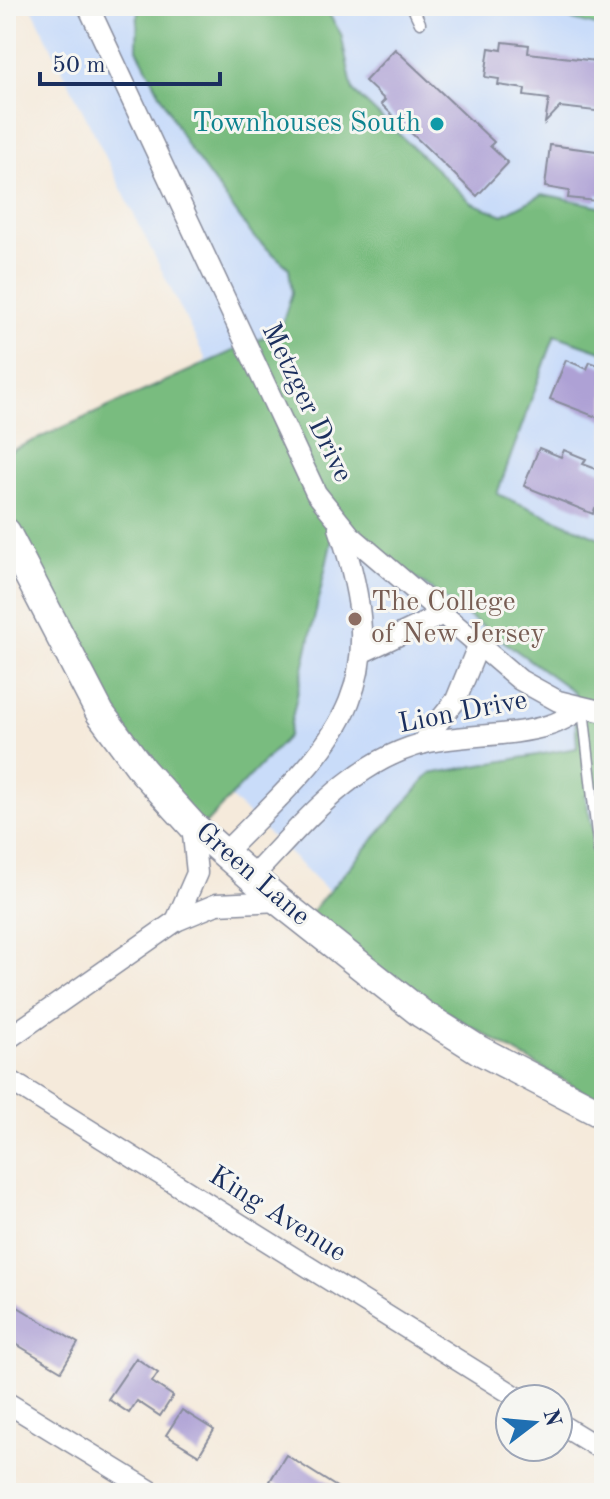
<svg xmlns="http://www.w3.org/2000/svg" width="610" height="1499" font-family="'Old Standard TT',serif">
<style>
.built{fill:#c9dcf9}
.green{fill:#97dd96;stroke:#59867a;stroke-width:2}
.forest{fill:#79bc7f;stroke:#4a766e;stroke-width:2}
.building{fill:#aea1d5}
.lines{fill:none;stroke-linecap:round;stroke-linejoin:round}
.lane-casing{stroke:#888c9c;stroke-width:13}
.street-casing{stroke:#888c9c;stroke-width:23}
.secondary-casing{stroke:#888c9c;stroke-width:31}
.lane{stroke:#fff;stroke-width:10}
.street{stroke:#fff;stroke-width:20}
.secondary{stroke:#fff;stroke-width:28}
.culture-dot{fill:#0f9aa8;stroke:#f6f6f2;stroke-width:3}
.education-dot{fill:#8d6e63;stroke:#f6f6f2;stroke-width:3}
.labels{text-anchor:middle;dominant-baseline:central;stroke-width:6;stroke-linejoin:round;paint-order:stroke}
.culture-label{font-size:28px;fill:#0d838f;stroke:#f6f6f2;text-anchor:end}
.street-label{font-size:28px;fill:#1b2f5e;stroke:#f6f6f2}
.education-label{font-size:28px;fill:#785e54;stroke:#f6f6f2;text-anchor:start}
</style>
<rect width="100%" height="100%" fill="#f6f6f2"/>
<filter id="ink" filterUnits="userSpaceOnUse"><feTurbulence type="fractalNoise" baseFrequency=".0125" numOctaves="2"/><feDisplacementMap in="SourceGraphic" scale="16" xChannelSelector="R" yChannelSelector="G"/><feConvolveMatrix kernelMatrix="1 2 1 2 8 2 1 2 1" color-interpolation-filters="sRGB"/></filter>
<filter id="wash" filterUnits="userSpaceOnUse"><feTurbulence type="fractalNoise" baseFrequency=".006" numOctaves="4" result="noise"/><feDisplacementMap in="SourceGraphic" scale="32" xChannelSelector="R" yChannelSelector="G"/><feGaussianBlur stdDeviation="1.8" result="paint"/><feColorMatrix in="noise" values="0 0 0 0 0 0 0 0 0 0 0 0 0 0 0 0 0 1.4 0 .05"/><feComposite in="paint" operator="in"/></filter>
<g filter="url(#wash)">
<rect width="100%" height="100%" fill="#f5eadb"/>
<!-- built -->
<polygon class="built" points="31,6 604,6 604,1050 371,932 184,753 28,485 206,360"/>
<!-- green -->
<polygon class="green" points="543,6 604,6 604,28 559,16"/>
<!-- forest -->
<polygon class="forest" points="138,6 324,6 341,34 353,91 472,203 503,215 543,194 604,207 604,352 555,335 497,494 604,540 604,794 585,795 604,879 604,1104 299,926 430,774 577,748 574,692 336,521 288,736 193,837 6,541 6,453 280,330 292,293 289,268 253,236 186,144 137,49"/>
<g id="blocks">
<!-- building -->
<g class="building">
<polygon points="503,42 529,45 528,53 604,62 604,112 560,107 545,123 549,99 524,96 525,89 498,85 499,79 485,77 489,48 502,50"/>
<polygon points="395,49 494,142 490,146 508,163 477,196 381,104 385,100 365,81"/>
<polygon points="550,145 604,152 604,195 597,194 596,201 568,198 569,191 545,187"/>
<polygon points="566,360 587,369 590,362 604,367 604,420 550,399"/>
<polygon points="539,448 561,457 564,450 586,459 583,464 604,472 604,512 595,508 593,514 524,486"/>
<polygon points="6,1300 78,1343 61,1371 6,1338"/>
<polygon points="136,1358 158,1373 152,1382 173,1396 160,1416 137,1401 129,1413 108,1399"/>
<polygon points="182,1410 214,1430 199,1455 166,1435"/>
<polygon points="286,1455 346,1493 290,1493 270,1481"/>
</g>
</g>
</g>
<g filter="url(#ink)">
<use href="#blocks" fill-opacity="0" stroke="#888c9c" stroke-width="2"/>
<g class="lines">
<!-- lane casing -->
<g class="lane-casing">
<g id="lane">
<polyline points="412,6 420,23"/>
<polyline points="583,709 599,852 604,862"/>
</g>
</g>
<!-- street casing -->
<g class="street-casing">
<g id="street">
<polyline points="88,6 316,493 350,535 520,680 558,701 604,712"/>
<polyline points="363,652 441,615"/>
<polyline points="421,744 456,700 478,646"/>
<path d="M224,853c111,-112 173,-157 115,-325"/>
<path d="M252,877c52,-54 101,-118 177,-135 39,-8 83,-5 121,-17 11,-3 22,-11 33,-16"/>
<polyline points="176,921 197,873 192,825"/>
<polyline points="6,1040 176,921 217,904 279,901"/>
<polyline points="6,1078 520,1399"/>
<polyline points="6,1402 154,1493"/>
<polyline points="558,1423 604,1451"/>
</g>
</g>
<!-- secondary casing -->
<g class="secondary-casing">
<polyline id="secondary" points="6,532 100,713 143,771 192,825 279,901 422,1014 479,1050 604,1115"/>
</g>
<!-- lane -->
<use href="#lane" class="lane"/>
<!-- street -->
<use href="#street" class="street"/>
<!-- secondary -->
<use href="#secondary" class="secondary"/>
</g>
</g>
<!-- markers -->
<circle class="culture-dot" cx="437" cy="124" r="8"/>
<circle class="education-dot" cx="355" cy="619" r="8"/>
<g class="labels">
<!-- culture labels -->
<g class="culture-label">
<text x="421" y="124">Townhouses South</text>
</g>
<!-- street labels -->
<g class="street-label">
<text transform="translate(306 403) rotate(64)">Metzger Drive</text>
<text transform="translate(463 713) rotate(-11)">Lion Drive</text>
<text transform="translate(252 875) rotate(41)">Green Lane</text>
<text transform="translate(277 1215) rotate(32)">King Avenue</text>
</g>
<!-- education labels -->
<g class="education-label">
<text x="371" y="603">The College<tspan x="371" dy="32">of New Jersey</tspan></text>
</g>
</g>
<!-- margin -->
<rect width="610" height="1499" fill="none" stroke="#f6f6f2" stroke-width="32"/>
<!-- north arrow -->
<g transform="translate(534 1423) rotate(74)"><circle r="38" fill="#f6f6f2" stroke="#9ea6b7" stroke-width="2"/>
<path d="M0-6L14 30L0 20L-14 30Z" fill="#1f6fb2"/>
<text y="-12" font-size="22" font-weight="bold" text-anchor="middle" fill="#1b2f5e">N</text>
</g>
<!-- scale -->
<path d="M40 72v12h180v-12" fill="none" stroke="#1b2f5e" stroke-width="4"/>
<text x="52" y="72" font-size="24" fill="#1b2f5e" stroke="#f6f6f2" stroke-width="6" paint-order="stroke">50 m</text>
</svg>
